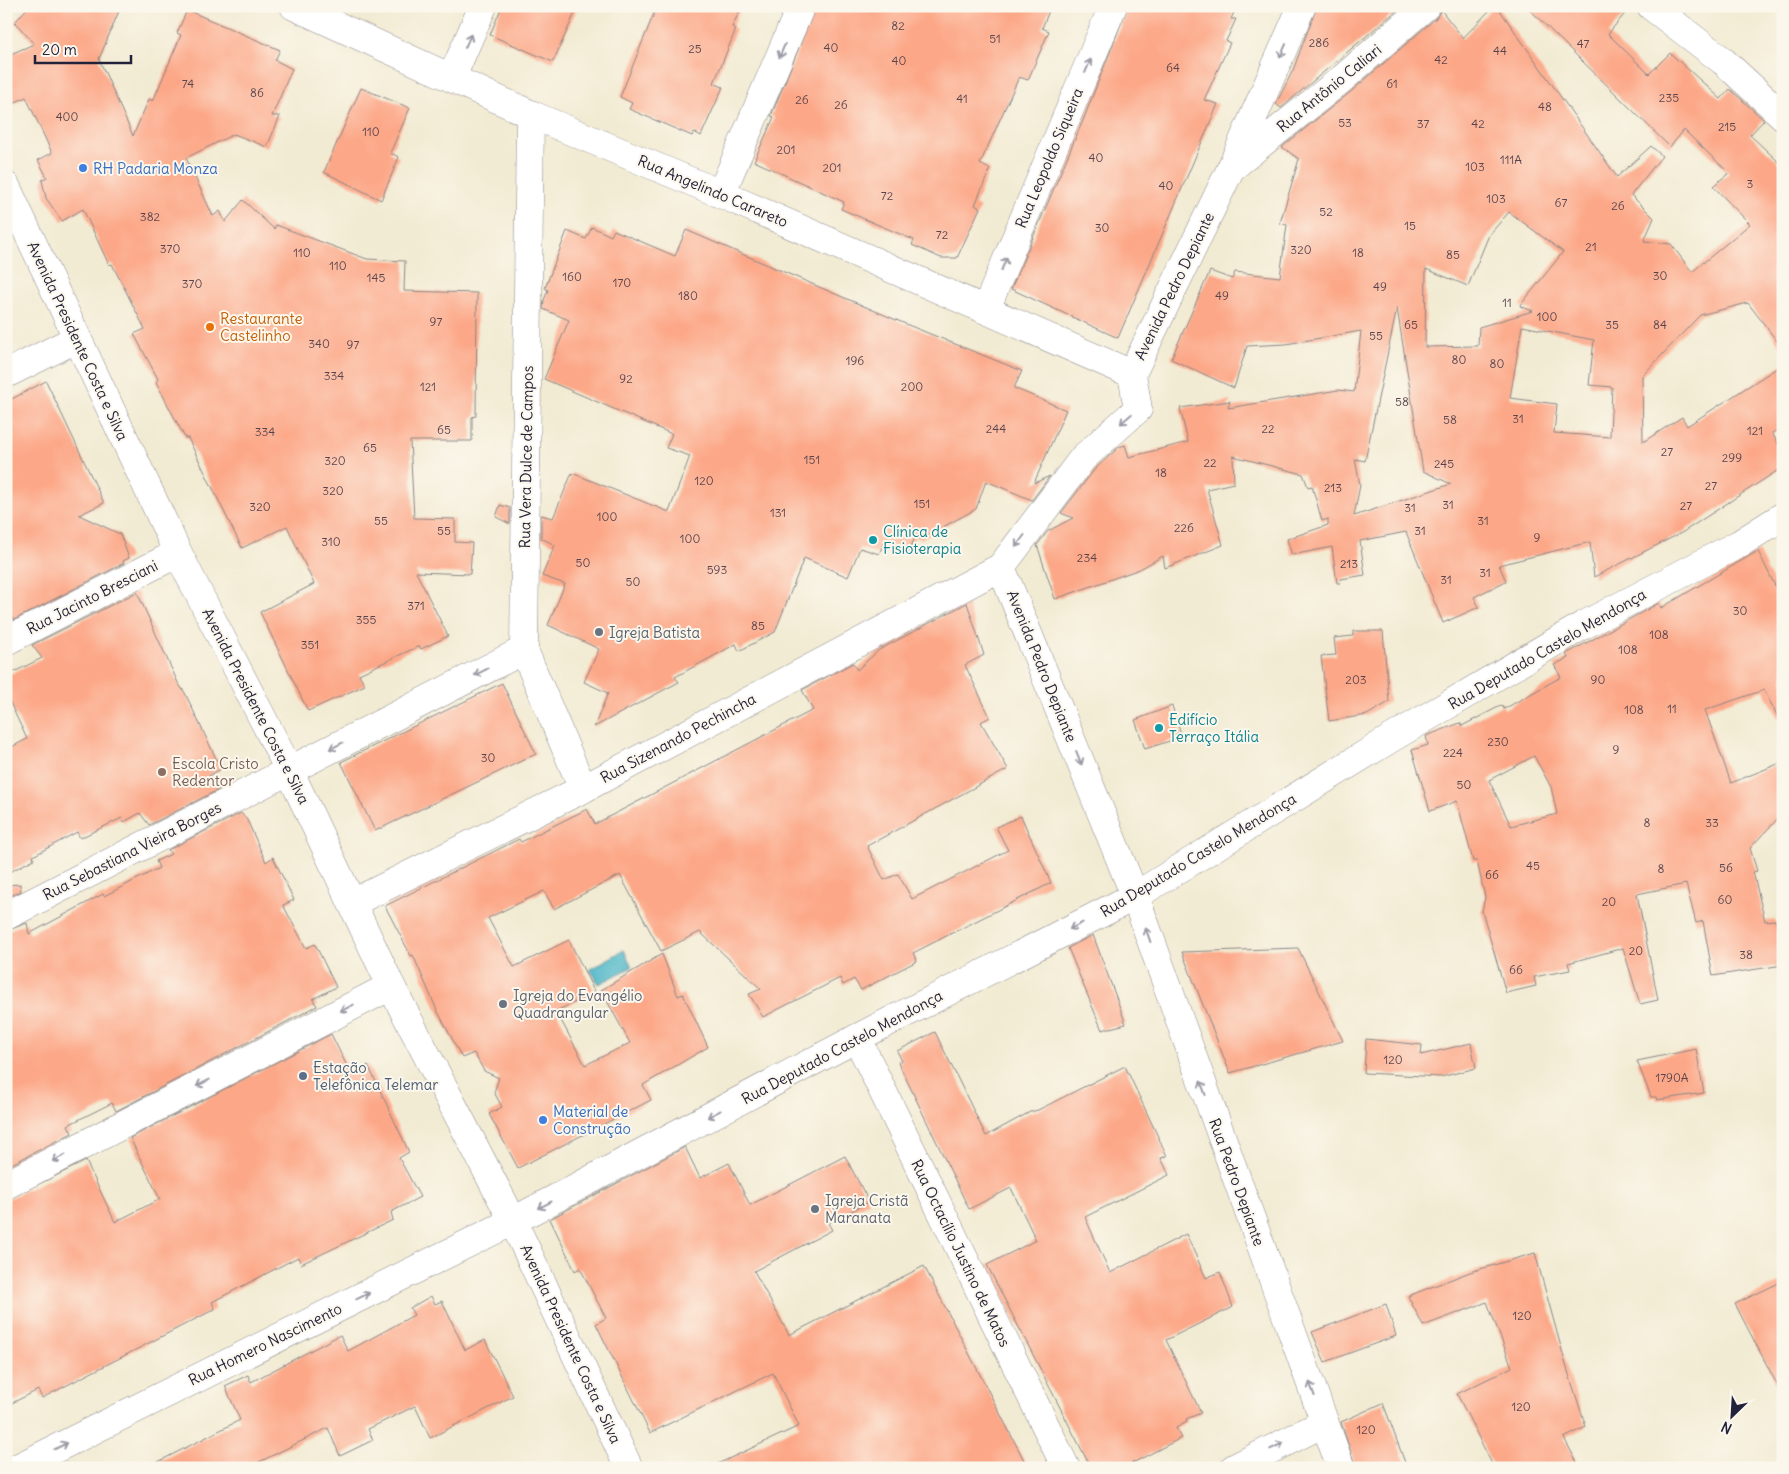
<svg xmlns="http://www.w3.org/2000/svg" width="1789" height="1474" font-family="Delius,sans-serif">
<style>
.water{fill:#4bb6c8;stroke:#366c82}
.building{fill:#fca888;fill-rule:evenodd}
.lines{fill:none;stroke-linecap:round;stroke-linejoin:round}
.minor-casing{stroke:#8a8687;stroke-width:29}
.tertiary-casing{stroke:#8a8687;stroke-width:29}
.minor{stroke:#fff;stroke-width:28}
.tertiary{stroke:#fff;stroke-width:28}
.oneway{stroke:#9c9ca7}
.shop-dot{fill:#3f7fe0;stroke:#fbf7ec;stroke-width:2}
.food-dot{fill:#e8710a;stroke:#fbf7ec;stroke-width:2}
.culture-dot{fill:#0f9aa8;stroke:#fbf7ec;stroke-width:2}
.worship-dot{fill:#6b7280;stroke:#fbf7ec;stroke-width:2}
.education-dot{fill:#8d6e63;stroke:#fbf7ec;stroke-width:2}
.service-dot{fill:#5c6f8a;stroke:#fbf7ec;stroke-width:2}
.labels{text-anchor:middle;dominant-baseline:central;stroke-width:4;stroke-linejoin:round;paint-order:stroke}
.number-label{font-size:12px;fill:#58444e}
.street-label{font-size:15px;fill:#22223b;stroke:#fbf7ec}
.shop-label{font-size:15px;fill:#366cbe;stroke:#fbf7ec;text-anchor:start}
.food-label{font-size:15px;fill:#c56008;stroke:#fbf7ec;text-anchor:start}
.culture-label{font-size:15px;fill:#0d838f;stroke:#fbf7ec;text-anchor:start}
.worship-label{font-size:15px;fill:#5b616d;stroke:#fbf7ec;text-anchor:start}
.education-label{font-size:15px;fill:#785e54;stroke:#fbf7ec;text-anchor:start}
.service-label{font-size:15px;fill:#4e5e75;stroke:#fbf7ec;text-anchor:start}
</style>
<rect width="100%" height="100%" fill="#fbf7ec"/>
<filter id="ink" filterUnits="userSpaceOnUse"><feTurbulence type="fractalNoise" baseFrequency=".02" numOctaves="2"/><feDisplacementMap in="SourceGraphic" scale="10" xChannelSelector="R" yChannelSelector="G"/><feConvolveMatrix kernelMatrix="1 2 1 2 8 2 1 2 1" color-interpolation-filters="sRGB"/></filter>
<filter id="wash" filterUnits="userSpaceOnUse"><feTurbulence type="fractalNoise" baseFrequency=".0096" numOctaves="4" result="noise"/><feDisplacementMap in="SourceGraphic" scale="20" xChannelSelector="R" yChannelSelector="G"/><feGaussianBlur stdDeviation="1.12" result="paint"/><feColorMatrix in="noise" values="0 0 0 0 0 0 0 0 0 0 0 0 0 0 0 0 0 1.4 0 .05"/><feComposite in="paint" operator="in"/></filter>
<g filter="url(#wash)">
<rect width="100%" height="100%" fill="#f2ebd3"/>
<!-- water -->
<polygon class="water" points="624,950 632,967 599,984 590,969"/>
<g id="blocks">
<!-- building -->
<g class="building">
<polygon points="29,6 121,6 99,59 133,136 149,99 153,101 181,35 177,33 187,10 280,50 275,60 292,69 272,116 280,116 267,147 234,134 186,158 213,216 220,211 225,222 243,200 274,229 276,225 367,259 405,261 404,291 477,293 476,416 472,417 472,441 410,441 414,518 455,519 455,542 472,543 470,574 416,572 448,636 421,649 419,646 359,674 365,685 308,711 260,612 314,584 287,526 242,548 188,438 185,438 156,382 158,379 134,334 145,329 112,264 109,265 83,209 62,221 46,198 42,180 47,177 38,160 52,153 26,97 6,107 6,56 34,44 15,22"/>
<polygon points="502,6 578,6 553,62 490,35"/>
<polygon points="657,6 742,6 732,27 736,29 714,83 723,87 701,136 694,132 692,136 629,109 632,103 620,97"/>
<polygon points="816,6 1051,6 1042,28 1049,31 1028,80 1019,77 980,164 990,169 975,205 980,208 957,258 941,258 930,253 912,245 914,240 841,209 844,202 754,161 774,117 771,116"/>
<polygon points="1128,6 1237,6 1231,19 1236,19 1226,41 1230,43 1204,100 1218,104 1118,338 1011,289 1084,118"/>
<polygon points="1317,6 1402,6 1281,108 1276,104 1293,70"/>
<path d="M1494,6h3l120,171 34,-31 11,10 -31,39 23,23 -10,23 27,3 21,28 58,-48 -37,-38 16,-13 -45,-43 -14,17 -144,-141h105l-23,28 41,40 21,-21 51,46 9,-10 34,31 -14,15 33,31v183l-35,-46 -48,12 -58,61 1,66 39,-25 5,9 96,-62v63l-11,6 11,19v15l-100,65 -89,45 -4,-35 -91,23 7,16 -32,16 5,10 -36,16 -37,-91 -46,9 5,34 -24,4 -1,4h-3l-5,-36 -40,8 -5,-16 41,-14v-6l-6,2 -10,-35 -4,1 -5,-13 -70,-18 1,27 -27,6 16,56 -58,23 -2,-12 -23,13 -85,30 -18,-54 11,-14 25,-13 -12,-5 34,-44 24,-22 6,-2 4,12 59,-15 -8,-34 50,-7 -2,7 110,-18 16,2 7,-61 -75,13 -39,2 -13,42 -63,-29 39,-88 22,8 3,-7 45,5 7,-52 -7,-2 19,-64 -17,-12 71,-57 83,-72 5,-8 22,28zM1509,212l54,40 -43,54 13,5 -54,16 -1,19 -53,1 1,-78 42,17 21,-51zM1397,308l26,163 28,13 -97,32 6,-31 -5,-26 10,2zM1522,326l72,14 -5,45 23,2 -2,50 -56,-4 3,-29 -47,-6z"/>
<polygon points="361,88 410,108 390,153 399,157 381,200 324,172"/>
<polygon points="592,227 611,236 614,230 675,256 686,230 908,325 1022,371 1014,388 1066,410 1034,483 1050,476 1032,500 986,481 976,509 921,539 915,537 909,552 884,543 879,554 860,548 848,577 804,558 775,632 739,651 736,644 675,677 679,682 594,727 608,693 584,682 599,649 548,625 565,584 542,576 555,545 541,538 541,515 553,518 572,473 669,512 690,456 666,448 672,434 544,379 569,320 543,309 544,300 548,290 545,288 567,231 586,239"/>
<polygon points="46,381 104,503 79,515 120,534 129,558 123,561 124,563 14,620 6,609 6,402"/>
<polygon points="500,505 510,508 510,524 496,517"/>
<path d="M1758,551l25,51v125l-19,-37 -59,20 26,73 52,-21v51l-33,35 7,23 -4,1 12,49 10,-1 8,22v23l-70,11 -10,-55 -7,2 -10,-39 -49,10 21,106 -18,4 -17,-56 -55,15 2,7 -36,7 2,9 -30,7 -24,-82 3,-14 -8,-36h-4l-16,-60 -27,10 -18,-61 16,-5 -2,-9 34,-13 2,3 40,-21 2,4 57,-32 -7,-12 14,-7 -2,-4 93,-51 2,5zM1534,756l17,31 6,27 -46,12 -22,-46z"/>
<polygon points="137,592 178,683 185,693 221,769 209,776 220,789 149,825 140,813 124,822 122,818 80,838 77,832 33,856 34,859 6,874 6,750 27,739 6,694 6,676 42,658 32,645"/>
<polygon points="967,603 984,655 965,665 990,717 981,722 1008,769 867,846 884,880 898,874 912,899 1008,850 996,827 1021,816 1051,883 913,953 917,961 861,990 854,979 843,985 840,978 763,1017 749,994 761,989 700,932 661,951 620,875 554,909 544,891 488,918 514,967 569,940 595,993 556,1011 585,1065 630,1043 601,990 662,954 678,996 683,994 708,1047 643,1085 651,1100 518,1168 489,1114 502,1107 494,1092 499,1078 484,1071 474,1053 462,1058 436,1008 413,955 411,956 385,906 519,839 521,842 587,809 595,824 813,710 802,690 853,663 857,670 879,650"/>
<polygon points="1353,631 1383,631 1389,702 1367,715 1329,721 1321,656 1336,655 1334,638 1353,636"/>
<polygon points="502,683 536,754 375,831 341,762"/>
<polygon points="1172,706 1182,737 1145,749 1135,720"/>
<polygon points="241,813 247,820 266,862 273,857 294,900 283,905 306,948 315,944 336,987 313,999 317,1006 116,1111 112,1103 68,1125 72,1133 6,1167 6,931 27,923 29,934 103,894 104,896 159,868 156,861 171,854 168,850"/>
<polygon points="20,884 21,891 6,898 6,885"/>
<polygon points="1093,935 1126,1024 1102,1030 1068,948"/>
<polygon points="1298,948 1343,1041 1230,1073 1182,952"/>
<polygon points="935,1032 986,1136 1030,1112 1038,1110 1125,1066 1167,1156 1161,1158 1169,1175 1085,1217 1110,1273 1186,1234 1206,1278 1220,1272 1233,1307 1166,1340 1201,1413 1186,1419 1187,1422 1176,1428 1181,1438 1123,1468 1091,1468 987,1265 1036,1240 1011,1188 969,1209 898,1062 902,1061 897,1051"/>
<polygon points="331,1034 351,1074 368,1065 409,1152 399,1158 420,1197 391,1212 393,1220 301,1264 298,1257 212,1302 215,1309 42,1398 38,1390 6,1406 6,1200 86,1161 115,1222 160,1199 130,1138"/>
<polygon points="1366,1039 1422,1045 1421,1055 1471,1043 1476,1068 1441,1077 1364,1073"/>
<polygon points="1696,1049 1704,1093 1657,1100 1656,1097 1651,1097 1637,1061"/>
<polygon points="685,1147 700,1178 729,1163 750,1205 845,1156 869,1202 828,1223 832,1230 754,1271 789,1335 924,1266 1028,1468 709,1468 799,1426 773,1373 650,1433 596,1324 606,1318 580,1268 575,1271 550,1219"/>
<polygon points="1535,1253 1566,1365 1586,1427 1564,1438 1580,1468 1494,1468 1457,1394 1512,1367 1487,1302 1423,1326 1408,1296 1470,1272"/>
<polygon points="1783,1281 1783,1396 1735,1304"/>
<polygon points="431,1296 435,1304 442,1301 465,1350 485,1340 513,1396 430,1438 415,1406 368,1429 373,1440 340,1456 328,1428 247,1468 146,1468 240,1420 225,1386 248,1375 251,1382 340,1335 348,1351 414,1315 410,1308"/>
<polygon points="1386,1304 1396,1336 1325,1362 1312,1332"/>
<polygon points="1383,1403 1407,1468 1356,1468 1341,1422"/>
</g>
</g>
</g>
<g filter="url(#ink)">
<use href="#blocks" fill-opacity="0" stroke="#8a8687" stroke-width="1"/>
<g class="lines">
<!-- minor casing -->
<g class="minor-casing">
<g id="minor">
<polyline points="294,6 530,114 721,194 1132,374"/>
<polyline points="1651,6 1723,61 1783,116"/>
<polyline points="452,77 483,6"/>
<polyline points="530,114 524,650 583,789"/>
<polyline points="1235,165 1343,78 1426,6"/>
<polyline points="721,194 801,6"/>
<polyline points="986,309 1113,6"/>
<polyline points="6,374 76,339"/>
<polyline points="1001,567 1135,896 1341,1468"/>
<polyline points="6,641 178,553"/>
<polyline points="352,903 583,789 1001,567 1083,458 1138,409 1132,374 1231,168 1302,6"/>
<polyline points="6,916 524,650"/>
<polyline points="857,1038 1066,1468"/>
<polyline points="6,1185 391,986"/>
<polyline points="513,1221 857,1038 1135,896 1390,739 1582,626 1739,544 1783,516"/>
<polyline points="1234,1468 1324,1423"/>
</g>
</g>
<!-- tertiary casing -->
<g class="tertiary-casing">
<g id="tertiary">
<polyline points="6,186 178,553 289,770 391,986 513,1221 629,1468"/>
<polyline points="17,1468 513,1221"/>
</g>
</g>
<!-- minor -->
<use href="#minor" class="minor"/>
<!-- tertiary -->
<use href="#tertiary" class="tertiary"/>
</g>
<!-- one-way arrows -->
<defs><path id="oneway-shaft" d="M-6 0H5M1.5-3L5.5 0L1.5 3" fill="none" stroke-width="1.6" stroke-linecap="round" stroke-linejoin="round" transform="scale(1.25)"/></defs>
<g class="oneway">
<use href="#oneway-shaft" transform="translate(468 41) rotate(-66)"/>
<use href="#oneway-shaft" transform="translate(782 51) rotate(113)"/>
<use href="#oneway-shaft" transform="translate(1283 51) rotate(114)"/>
<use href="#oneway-shaft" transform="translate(1088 66) rotate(-67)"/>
<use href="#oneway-shaft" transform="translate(1004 264) rotate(-67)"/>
<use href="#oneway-shaft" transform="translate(1126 419) rotate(139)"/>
<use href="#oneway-shaft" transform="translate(1020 541) rotate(127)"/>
<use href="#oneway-shaft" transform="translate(481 672) rotate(153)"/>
<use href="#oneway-shaft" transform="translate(336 746) rotate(153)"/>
<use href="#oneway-shaft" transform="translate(1079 758) rotate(68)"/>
<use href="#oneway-shaft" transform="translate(1076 926) rotate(153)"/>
<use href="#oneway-shaft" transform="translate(1148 935) rotate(-109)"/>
<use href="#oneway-shaft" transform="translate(347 1008) rotate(153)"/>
<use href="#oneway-shaft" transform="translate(203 1083) rotate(153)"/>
<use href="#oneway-shaft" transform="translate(1203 1088) rotate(-110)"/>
<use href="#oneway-shaft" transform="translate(714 1114) rotate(152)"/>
<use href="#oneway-shaft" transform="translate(59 1158) rotate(153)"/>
<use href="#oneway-shaft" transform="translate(545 1205) rotate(152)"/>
<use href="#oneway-shaft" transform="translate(363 1296) rotate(-26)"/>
<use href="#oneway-shaft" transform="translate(1312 1389) rotate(-110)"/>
<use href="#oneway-shaft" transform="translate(61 1446) rotate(-26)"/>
<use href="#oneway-shaft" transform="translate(1277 1446) rotate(-26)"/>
</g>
</g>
<!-- markers -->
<g class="shop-dot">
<circle cx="83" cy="168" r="5"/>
<circle cx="543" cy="1120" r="5"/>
</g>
<circle class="food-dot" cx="210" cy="327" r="5"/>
<g class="culture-dot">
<circle cx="873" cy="540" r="5"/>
<circle cx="1159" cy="728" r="5"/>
</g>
<g class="worship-dot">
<circle cx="599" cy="632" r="5"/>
<circle cx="503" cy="1004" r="5"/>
<circle cx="815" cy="1209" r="5"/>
</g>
<circle class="education-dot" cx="162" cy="772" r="5"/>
<circle class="service-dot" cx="303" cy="1076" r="5"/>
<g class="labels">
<!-- number labels -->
<g class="number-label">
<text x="898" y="25">82</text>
<text x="995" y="38">51</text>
<text x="1319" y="42">286</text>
<text x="1583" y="43">47</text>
<text x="831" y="47">40</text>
<text x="695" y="48">25</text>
<text x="1500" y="50">44</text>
<text x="1441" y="59">42</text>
<text x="899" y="60">40</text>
<text x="1173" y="67">64</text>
<text x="188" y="83">74</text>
<text x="1392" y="83">61</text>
<text x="257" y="92">86</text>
<text x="1669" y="97">235</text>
<text x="962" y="98">41</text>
<text x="802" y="99">26</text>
<text x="841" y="104">26</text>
<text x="1545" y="106">48</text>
<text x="67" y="116">400</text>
<text x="1345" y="122">53</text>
<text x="1423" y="123">37</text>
<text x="1478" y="123">42</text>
<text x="1727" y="126">215</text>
<text x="371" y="131">110</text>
<text x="786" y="149">201</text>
<text x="1096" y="157">40</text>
<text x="1511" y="159">111A</text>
<text x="1475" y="166">103</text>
<text x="832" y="167">201</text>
<text x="1750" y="183">3</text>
<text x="1166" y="185">40</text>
<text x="887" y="195">72</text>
<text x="1496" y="198">103</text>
<text x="1561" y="202">67</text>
<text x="1618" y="205">26</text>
<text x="1326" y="211">52</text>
<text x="150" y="216">382</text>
<text x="1410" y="225">15</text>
<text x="1102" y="227">30</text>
<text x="942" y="234">72</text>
<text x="1591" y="246">21</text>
<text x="170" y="248">370</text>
<text x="1301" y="249">320</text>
<text x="302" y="252">110</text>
<text x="1358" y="252">18</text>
<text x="1453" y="254">85</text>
<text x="338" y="265">110</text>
<text x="1660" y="275">30</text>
<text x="572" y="276">160</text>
<text x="376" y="277">145</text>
<text x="622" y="282">170</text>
<text x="192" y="283">370</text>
<text x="1380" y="286">49</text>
<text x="688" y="295">180</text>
<text x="1222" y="295">49</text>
<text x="1507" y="302">11</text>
<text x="1547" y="316">100</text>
<text x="436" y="321">97</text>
<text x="1411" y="324">65</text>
<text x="1612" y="324">35</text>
<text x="1660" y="324">84</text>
<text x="1376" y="335">55</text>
<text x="319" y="343">340</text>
<text x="353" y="344">97</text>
<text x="1459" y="359">80</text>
<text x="855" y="360">196</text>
<text x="1497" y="363">80</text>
<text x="334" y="375">334</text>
<text x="626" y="378">92</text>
<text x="428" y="386">121</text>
<text x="912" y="386">200</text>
<text x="1402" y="401">58</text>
<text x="1518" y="418">31</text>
<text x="1450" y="419">58</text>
<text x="996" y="428">244</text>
<text x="1268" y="428">22</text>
<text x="444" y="429">65</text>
<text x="1755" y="430">121</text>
<text x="265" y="431">334</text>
<text x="370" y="447">65</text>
<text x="1667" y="451">27</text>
<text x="1732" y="457">299</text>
<text x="812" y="459">151</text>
<text x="335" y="460">320</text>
<text x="1210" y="462">22</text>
<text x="1444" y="463">245</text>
<text x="1161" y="472">18</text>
<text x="704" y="480">120</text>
<text x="1711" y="485">27</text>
<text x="1333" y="487">213</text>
<text x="333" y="490">320</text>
<text x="922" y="503">151</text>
<text x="1448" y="504">31</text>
<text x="1686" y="505">27</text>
<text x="260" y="506">320</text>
<text x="1410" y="507">31</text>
<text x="778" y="512">131</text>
<text x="607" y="516">100</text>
<text x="381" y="520">55</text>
<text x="1483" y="520">31</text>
<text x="1184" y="527">226</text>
<text x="444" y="530">55</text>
<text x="1420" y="530">31</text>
<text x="1537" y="537">9</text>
<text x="690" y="538">100</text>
<text x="331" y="541">310</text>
<text x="1087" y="557">234</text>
<text x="583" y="562">50</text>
<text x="1349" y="563">213</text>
<text x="717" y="569">593</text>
<text x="1485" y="572">31</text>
<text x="1446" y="579">31</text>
<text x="633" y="581">50</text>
<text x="416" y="605">371</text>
<text x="1740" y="610">30</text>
<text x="366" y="619">355</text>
<text x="758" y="625">85</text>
<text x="1659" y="634">108</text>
<text x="310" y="644">351</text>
<text x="1628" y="649">108</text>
<text x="1356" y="679">203</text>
<text x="1598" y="679">90</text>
<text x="1672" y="708">11</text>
<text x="1634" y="709">108</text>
<text x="1498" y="741">230</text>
<text x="1616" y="749">9</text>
<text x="1453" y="752">224</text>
<text x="488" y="757">30</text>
<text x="1464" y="784">50</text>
<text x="1647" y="822">8</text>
<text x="1712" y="822">33</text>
<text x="1533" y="865">45</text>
<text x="1726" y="867">56</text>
<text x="1661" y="868">8</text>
<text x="1492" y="874">66</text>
<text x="1725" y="899">60</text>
<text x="1609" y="901">20</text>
<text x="1636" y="950">20</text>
<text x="1746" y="954">38</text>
<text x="1516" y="969">66</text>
<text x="1393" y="1059">120</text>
<text x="1672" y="1077">1790A</text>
<text x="1522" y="1315">120</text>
<text x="1521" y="1406">120</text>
<text x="1366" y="1429">120</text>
</g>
<!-- street labels -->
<g class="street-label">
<text transform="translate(1329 88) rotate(-39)">Rua Antônio Caliari</text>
<text transform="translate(1049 158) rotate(-67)">Rua Leopoldo Siqueira</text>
<text transform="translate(713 191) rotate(23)">Rua Angelindo Carareto</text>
<text transform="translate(1174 286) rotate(-64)">Avenida Pedro Depiante</text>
<text transform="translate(78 341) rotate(65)">Avenida Presidente Costa e Silva</text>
<text transform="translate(526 457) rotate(-89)">Rua Vera Dulce de Campos</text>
<text transform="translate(92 597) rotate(-27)">Rua Jacinto Bresciani</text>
<text transform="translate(1547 649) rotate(-30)">Rua Deputado Castelo Mendonça</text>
<text transform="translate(1042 666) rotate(68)">Avenida Pedro Depiante</text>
<text transform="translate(256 706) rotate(63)">Avenida Presidente Costa e Silva</text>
<text transform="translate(678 738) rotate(-28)">Rua Sizenando Pechincha</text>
<text transform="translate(132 851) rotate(-27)">Rua Sebastiana Vieira Borges</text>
<text transform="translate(1198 855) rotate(-31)">Rua Deputado Castelo Mendonça</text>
<text transform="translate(842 1047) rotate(-28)">Rua Deputado Castelo Mendonça</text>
<text transform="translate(1237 1182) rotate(70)">Rua Pedro Depiante</text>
<text transform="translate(961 1253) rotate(64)">Rua Octacílio Justino de Matos</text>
<text transform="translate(265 1344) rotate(-26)">Rua Homero Nascimento</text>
<text transform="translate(571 1344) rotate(65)">Avenida Presidente Costa e Silva</text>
</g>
<!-- shop labels -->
<g class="shop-label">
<text x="93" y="168">RH Padaria Monza</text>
<text x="553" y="1111">Material de<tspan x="553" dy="17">Construção</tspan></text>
</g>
<!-- food labels -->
<g class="food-label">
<text x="220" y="318">Restaurante<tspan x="220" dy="17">Castelinho</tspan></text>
</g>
<!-- culture labels -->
<g class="culture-label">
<text x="883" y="531">Clínica de<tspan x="883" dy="17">Fisioterapia</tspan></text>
<text x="1169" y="719">Edifício<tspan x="1169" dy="17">Terraço Itália</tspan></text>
</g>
<!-- worship labels -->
<g class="worship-label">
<text x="609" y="632">Igreja Batista</text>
<text x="513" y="995">Igreja do Evangélio<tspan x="513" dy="17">Quadrangular</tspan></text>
<text x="825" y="1200">Igreja Cristã<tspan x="825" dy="17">Maranata</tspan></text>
</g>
<!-- education labels -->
<g class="education-label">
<text x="172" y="763">Escola Cristo<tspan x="172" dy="17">Redentor</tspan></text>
</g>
<!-- service labels -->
<g class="service-label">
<text x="313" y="1067">Estação<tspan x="313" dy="17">Telefônica Telemar</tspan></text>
</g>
</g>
<!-- margin -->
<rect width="1789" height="1474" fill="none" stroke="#fbf7ec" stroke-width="25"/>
<!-- north arrow -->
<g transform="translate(1732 1416) rotate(205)" stroke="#fbf7ec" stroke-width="4" paint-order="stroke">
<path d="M0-4L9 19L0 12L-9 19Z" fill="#22223b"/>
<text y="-8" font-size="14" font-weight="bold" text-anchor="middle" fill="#22223b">N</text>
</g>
<!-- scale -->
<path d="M35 55v8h96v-8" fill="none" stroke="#22223b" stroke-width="2.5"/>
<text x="42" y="55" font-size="15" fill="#22223b" stroke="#fbf7ec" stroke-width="4" paint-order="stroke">20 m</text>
</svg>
